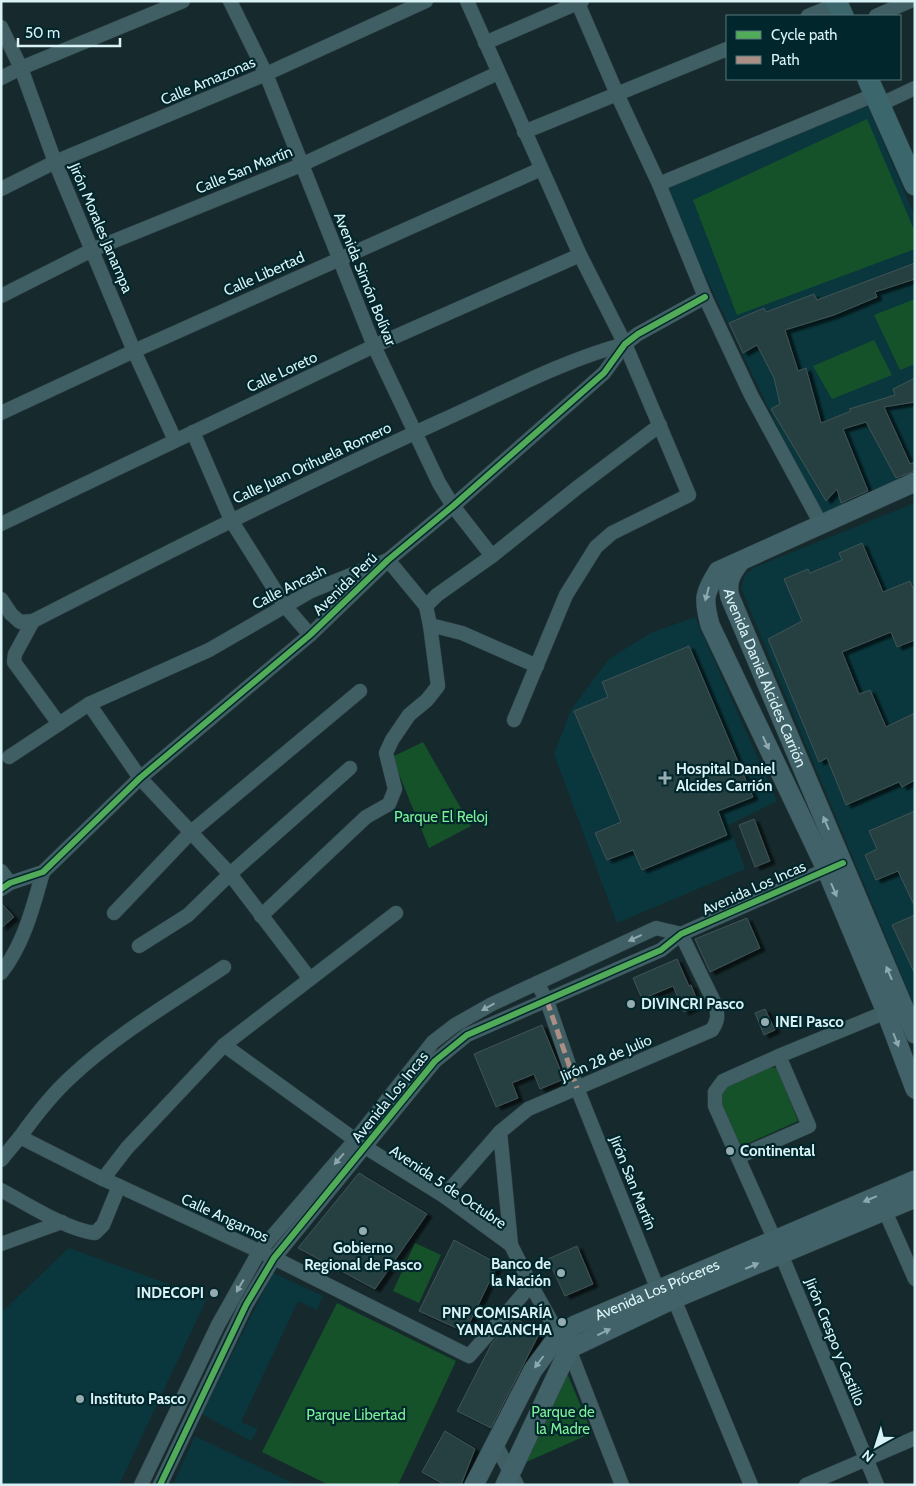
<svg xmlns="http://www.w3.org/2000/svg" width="916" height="1486" font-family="Cabin,sans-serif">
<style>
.built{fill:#09373d}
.green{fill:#15522a}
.building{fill:#264142;stroke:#415354;filter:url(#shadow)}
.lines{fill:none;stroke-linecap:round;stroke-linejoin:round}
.street-casing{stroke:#334447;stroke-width:15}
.secondary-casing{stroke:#334447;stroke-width:20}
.primary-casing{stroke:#334447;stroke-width:22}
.street{stroke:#3f5f64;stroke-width:14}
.secondary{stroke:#406268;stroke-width:19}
.primary{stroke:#3b666c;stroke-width:21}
.quiet{stroke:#ac8f84;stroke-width:5;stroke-dasharray:10 5;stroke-linecap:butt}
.cycleway-casing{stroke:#01272d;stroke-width:9}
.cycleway{stroke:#51ab58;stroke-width:6}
.oneway{fill:#8caaaf}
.oneway2{fill:#8ca8ad}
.poi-dot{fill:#95acb0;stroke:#01272d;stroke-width:2}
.labels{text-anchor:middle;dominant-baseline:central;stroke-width:4.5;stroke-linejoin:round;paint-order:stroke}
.street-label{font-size:15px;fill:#d9f2f6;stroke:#01272d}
.poi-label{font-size:15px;font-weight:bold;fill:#d9f2f6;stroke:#01272d;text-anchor:start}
.park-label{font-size:15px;fill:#7ef098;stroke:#01272d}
</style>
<defs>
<filter id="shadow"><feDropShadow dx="5" dy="3" stdDeviation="1" flood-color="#0009"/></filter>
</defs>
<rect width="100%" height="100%" fill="#162a2d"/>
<!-- built -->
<g class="built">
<polygon points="867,105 915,216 915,480 822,520 663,187"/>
<polygon points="915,503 915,1007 741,588 745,575 755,567"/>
<polygon points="695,617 777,801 729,825 745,869 617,923 554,754 571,710 609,659 651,633"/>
<polygon points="69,1248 207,1298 119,1485 1,1485 1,1313"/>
<polygon points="273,1273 323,1296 317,1310 298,1301 241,1422 258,1429 251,1441 202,1414"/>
<polygon points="195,1436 296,1485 173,1485"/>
</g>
<!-- green -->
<g class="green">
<polygon points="867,119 915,232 915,249 737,315 693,200"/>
<polygon points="915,299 915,364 900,370 874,315"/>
<polygon points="874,340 892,375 832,399 813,366"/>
<polygon points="423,742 471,826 429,848 392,757"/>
<polygon points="762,1067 777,1068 798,1121 740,1147 719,1105 718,1095 724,1087"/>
<polygon points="415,1243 441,1255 419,1303 393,1291"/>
<polygon points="337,1303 456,1361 398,1485 329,1485 262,1452"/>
<polygon points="564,1366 592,1433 515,1467"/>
</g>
<!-- building -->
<g class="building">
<polygon points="915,263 915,279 875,292 877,297 834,315 785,330 798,371 806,368 821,423 851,411 849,409 895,395 893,389 915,378 915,402 884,407 910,464 915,462 915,471 896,478 866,422 843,429 868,491 841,503 837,489 826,501 771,409 780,404 774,378 757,345 743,353 729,323 764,308 766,312 814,294 817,300"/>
<polygon points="862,543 883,592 910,581 915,592 915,640 897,647 891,632 842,652 859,694 870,690 886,727 915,713 915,780 902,787 899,782 846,805 827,758 819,762 768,639 802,621 784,579 808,569 810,573 842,560 839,553"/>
<polygon points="689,646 753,797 718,811 727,835 642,870 633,850 607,860 595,833 621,822 574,711 608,697 602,682"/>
<polygon points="915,811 915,907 898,871 876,880 865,855 877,849 869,831"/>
<polygon points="754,819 770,861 755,867 739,825"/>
<polygon points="1,903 14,917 1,928"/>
<polygon points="915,915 915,974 892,925"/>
<polygon points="747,918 760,948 710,972 695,939"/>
<polygon points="677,959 689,986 691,985 699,1005 684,1012 673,986 642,999 633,978"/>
<polygon points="765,1009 775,1030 764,1035 755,1013"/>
<polygon points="542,1025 564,1079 540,1089 534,1074 512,1083 518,1098 496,1107 474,1054"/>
<polygon points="359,1173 427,1214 375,1289 298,1248"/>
<polygon points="454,1240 498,1264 465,1332 419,1311"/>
<polygon points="577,1246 593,1284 565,1296 548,1259"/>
<polygon points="515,1317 539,1334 491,1428 457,1411 492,1343"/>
<polygon points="445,1431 475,1449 461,1485 445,1485 422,1472"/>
</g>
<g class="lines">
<!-- street casing -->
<g class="street-casing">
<g id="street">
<polyline points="230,1 266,74 374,346 439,483 453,506 492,556"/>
<polyline points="467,1 580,255 625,344 689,495 612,533 596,547 566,595 514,720"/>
<polyline points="577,1 617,94 659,184 705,297 751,395 821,524"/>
<polyline points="808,16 837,4"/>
<polyline points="876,16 910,1"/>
<polyline points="1,27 21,68 55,162 134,351 175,440"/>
<polyline points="485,43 582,1"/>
<polyline points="1,78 21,68 183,1"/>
<polyline points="879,105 915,88"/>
<polyline points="524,132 727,49"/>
<polyline points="659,184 874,95"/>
<polyline points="1,189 55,162 266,74 426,1"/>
<polyline points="1,296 92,250 301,165 498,73"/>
<polyline points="1,413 134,351 541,169"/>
<polyline points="193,432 231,520 285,606 310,635"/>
<polyline points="1,524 374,346 580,255"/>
<path d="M1,599l10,15 9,8 13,-1c135,-69 271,-138 410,-201 58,-26 121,-60 182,-76"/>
<polyline points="426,606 437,595 492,556 578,487 660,425"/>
<polyline points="33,621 15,654 14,662 59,724"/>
<polyline points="430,625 462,633 537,666"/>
<polyline points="89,704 140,778 230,874 310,979"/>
<polyline points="9,757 89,704 209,650 311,591 388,560 426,606 430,625 438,686 427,700 409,715 392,740 386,753 395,789 389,804 366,817 261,916"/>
<polyline points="1,871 10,883"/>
<polyline points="1,889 10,883 43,872 140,778 310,635 388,560 453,506 604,373 625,344 638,334 705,297"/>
<polyline points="114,913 191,832 360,691"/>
<polyline points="139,946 188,915 230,874 350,768"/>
<path d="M1,973c23,-29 32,-66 42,-101"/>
<polyline points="537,983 547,1001 577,1088 658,1290"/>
<polyline points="224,1045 365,1147 444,1196 511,1245"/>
<polyline points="500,1132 511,1245 531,1285 559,1335"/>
<path d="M20,1137c15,-21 32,-43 52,-61 45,-42 100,-74 152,-109"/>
<polyline points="738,1157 809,1126 779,1056"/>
<polyline points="1,1160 20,1137 103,1179 119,1186 274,1258 469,1356 531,1285"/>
<polyline points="103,1179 127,1148 224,1045 396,913"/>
<path d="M1,1190c26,14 66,40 94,43l8,-8 16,-39"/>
<path d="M444,1196l56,-64 28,-23 184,-79c6,-9 6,-14 4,-24l-35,-72"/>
<polyline points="885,1211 915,1279"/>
<polyline points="1,1244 62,1222"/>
<polyline points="674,1299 751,1485"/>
<polyline points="569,1349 622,1485"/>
<polyline points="495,1443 517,1485"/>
<polyline points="141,1485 218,1325 259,1252 356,1139 433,1042 455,1025 492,1004 656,928 681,934"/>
<polyline points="160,1485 246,1305 274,1258 435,1061 467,1035 661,950 681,934 834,866"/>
<polyline points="806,1485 915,1438"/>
<polyline points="877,1485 781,1254 715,1106 715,1092 723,1081 779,1056 886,1012"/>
</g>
</g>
<!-- secondary casing -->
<g class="secondary-casing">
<g id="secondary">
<path d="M915,482l-197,89c-14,23 -15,27 -8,54l116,244 60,143 29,77"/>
<path id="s1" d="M740,562c-9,12 -14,20 -10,35l185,437"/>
<path id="s2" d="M474,1485l59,-115 26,-35 16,-10 340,-145"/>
<polyline points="505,1485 569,1349 674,1299 915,1198"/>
</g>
</g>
<!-- primary casing -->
<g class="primary-casing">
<g id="primary">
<polyline points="836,1 843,16"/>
<polyline points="868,79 915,185"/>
</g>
</g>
<!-- street -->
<use href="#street" class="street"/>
<!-- secondary -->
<use href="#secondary" class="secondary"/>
<!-- primary -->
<use href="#primary" class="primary"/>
<!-- quiet -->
<polyline class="quiet" points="547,1001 577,1088"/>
<!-- cycleway casing -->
<g class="cycleway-casing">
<g id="cycleway">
<polyline points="1,889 10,883 43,872 140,778 310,635 388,560 453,506 604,373 625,344 638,334 705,297"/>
<polyline points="160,1485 246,1305 274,1258 435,1061 467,1035 661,950 681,934 843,863"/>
</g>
</g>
<!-- cycleway -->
<use href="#cycleway" class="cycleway"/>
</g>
<!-- one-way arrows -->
<defs><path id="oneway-solid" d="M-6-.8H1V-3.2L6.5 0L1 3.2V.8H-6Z" transform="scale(1.25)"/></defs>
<g class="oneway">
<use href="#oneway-solid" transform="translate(707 594) rotate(105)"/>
<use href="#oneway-solid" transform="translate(766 743) rotate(65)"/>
<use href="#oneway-solid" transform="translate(826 823) rotate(-113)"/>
<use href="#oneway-solid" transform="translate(834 890) rotate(67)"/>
<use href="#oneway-solid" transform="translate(889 973) rotate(-113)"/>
<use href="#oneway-solid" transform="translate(896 1040) rotate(69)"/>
<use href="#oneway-solid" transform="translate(870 1199) rotate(157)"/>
<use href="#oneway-solid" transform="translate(752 1266) rotate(-23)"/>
<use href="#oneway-solid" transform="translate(604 1332) rotate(-26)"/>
<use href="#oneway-solid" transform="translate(539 1362) rotate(127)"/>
</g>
<g class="oneway2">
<use href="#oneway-solid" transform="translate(635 938) rotate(155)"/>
<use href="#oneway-solid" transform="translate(488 1007) rotate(151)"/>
<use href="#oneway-solid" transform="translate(339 1159) rotate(131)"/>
<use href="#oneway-solid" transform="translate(240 1286) rotate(120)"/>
</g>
<!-- markers -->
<g class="poi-dot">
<path d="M662.5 770.5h5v5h5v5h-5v5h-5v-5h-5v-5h5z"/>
<circle cx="631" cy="1004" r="5"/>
<circle cx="765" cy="1022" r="5"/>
<circle cx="730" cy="1151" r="5"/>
<circle cx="363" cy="1231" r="5"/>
<circle cx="561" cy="1273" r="5"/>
<circle cx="214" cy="1293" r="5"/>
<circle cx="562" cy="1322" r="5"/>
<circle cx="80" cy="1399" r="5"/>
</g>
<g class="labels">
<!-- street labels -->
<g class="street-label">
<text transform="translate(208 81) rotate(-23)">Calle Amazonas</text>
<text transform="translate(244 170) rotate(-22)">Calle San Martín</text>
<text transform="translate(101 228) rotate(67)">Jirón Morales Janampa</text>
<text transform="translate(264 274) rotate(-24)">Calle Libertad</text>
<text transform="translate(365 279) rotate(68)">Avenida Simón Bolívar</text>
<text transform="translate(282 372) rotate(-25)">Calle Loreto</text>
<text transform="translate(312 463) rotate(-25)">Calle Juan Orihuela Romero</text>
<text transform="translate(345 584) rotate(-44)">Avenida Perú</text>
<text transform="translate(289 587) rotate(-27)">Calle Ancash</text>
<text stroke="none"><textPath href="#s1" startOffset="126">Avenida Daniel Alcides Carrión</textPath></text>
<text transform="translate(754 888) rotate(-24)">Avenida Los Incas</text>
<text transform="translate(606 1058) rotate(-23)">Jirón 28 de Julio</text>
<text transform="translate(390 1097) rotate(-51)">Avenida Los Incas</text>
<text transform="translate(633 1183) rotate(68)">Jirón San Martín</text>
<text transform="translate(448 1187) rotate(34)">Avenida 5 de Octubre</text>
<text transform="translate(225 1218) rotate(25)">Calle Angamos</text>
<text stroke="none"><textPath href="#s2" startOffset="281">Avenida Los Próceres</textPath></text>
<text transform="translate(835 1342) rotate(68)">Jirón Crespo y Castillo</text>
</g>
<!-- poi labels -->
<g class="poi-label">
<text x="676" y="769">Hospital Daniel<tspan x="676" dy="17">Alcides Carrión</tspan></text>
<text x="641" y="1004">DIVINCRI Pasco</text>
<text x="775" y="1022">INEI Pasco</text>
<text x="740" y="1151">Continental</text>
<text x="363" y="1248" text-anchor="middle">Gobierno<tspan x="363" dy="17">Regional de Pasco</tspan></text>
<text x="551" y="1264" text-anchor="end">Banco de<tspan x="551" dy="17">la Nación</tspan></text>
<text x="204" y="1293" text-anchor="end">INDECOPI</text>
<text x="552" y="1313" text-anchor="end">PNP COMISARÍA<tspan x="552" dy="17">YANACANCHA</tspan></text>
<text x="90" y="1399">Instituto Pasco</text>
</g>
<!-- park labels -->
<g class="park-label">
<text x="441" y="817">Parque El Reloj</text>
<text x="563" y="1412">Parque de<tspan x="563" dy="17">la Madre</tspan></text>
<text x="356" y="1415">Parque Libertad</text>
</g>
</g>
<!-- border -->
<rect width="916" height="1486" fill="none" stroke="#d9f2f6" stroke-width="5"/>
<!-- legend -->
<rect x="726" y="15" width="175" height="65" fill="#01272d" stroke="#57787d"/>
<rect x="736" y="31" width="25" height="8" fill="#51ab58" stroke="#57787d"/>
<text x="771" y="40" font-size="15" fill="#d9f2f6">Cycle path</text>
<rect x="736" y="56" width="25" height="8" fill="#ac8f84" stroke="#57787d"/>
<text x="771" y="65" font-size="15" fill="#d9f2f6">Path</text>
<!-- north arrow -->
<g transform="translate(876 1446) rotate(219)" stroke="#01272d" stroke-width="4" paint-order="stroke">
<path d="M0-4L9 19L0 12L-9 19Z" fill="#d9f2f6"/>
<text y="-8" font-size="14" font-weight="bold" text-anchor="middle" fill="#d9f2f6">N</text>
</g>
<!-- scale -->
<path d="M18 38v8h102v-8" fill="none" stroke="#d9f2f6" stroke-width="2.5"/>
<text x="25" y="38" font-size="15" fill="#d9f2f6" stroke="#01272d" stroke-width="4" paint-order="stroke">50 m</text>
</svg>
